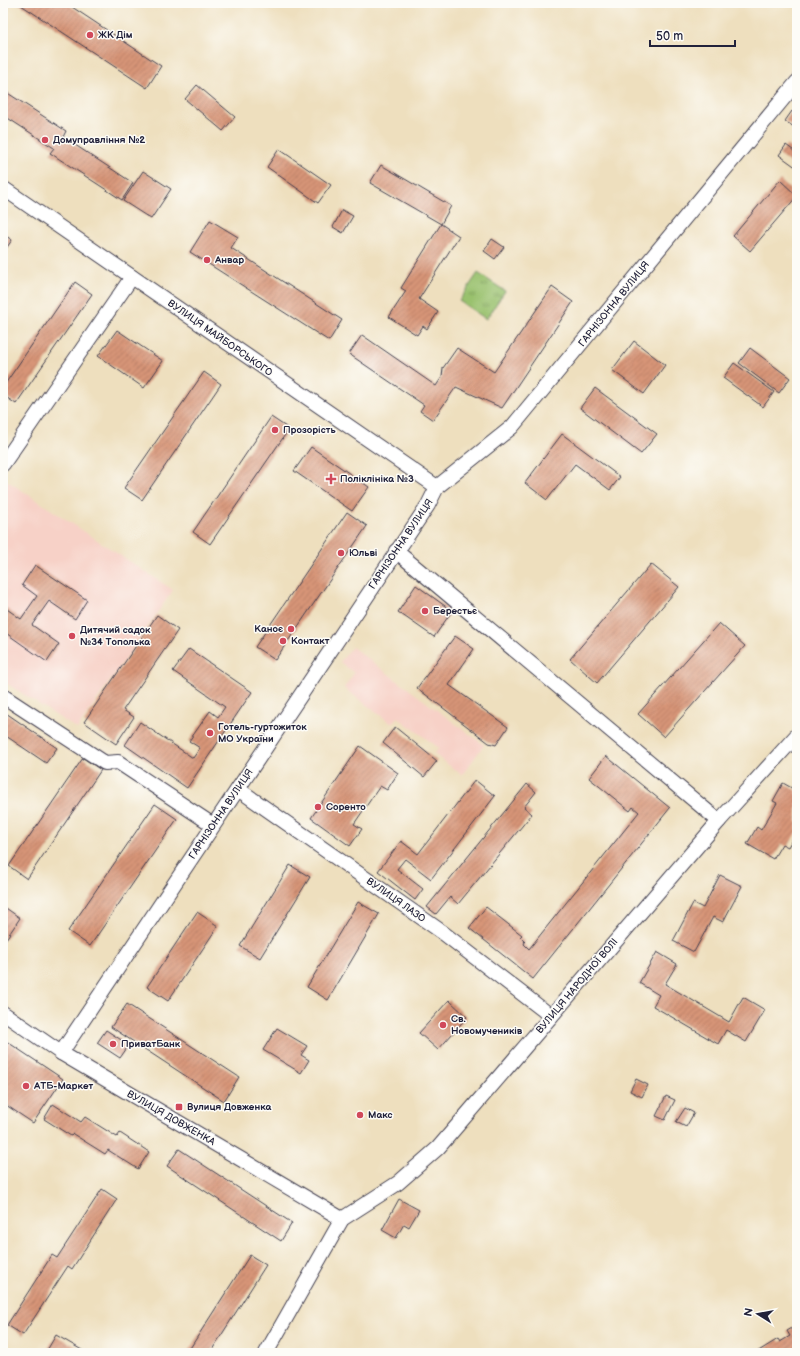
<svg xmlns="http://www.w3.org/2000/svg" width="800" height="1356" font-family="'Balsamiq Sans',sans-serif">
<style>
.built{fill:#f7d1c7}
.grass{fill:url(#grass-tufts);stroke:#5e7254}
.building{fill:url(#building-hatch)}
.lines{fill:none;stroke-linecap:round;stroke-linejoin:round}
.minor-casing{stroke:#413e4f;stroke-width:16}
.minor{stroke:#fff;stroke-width:14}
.poi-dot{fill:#d1495b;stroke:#fdfcf7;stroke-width:1.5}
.labels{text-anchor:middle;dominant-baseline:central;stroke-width:3;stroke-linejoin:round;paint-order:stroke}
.poi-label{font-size:10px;font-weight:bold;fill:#22223b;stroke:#fdfcf7;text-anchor:start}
.street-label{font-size:10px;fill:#22223b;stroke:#fdfcf7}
</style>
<defs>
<pattern id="grass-tufts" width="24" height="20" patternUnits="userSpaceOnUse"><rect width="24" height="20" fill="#99c16d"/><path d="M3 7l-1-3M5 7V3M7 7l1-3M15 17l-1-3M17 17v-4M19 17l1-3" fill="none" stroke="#7c9c5b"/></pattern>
<pattern id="building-hatch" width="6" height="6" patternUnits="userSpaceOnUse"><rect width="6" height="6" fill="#d79477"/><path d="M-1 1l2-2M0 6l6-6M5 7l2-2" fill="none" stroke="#ae7863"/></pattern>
</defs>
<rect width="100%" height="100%" fill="#fdfcf7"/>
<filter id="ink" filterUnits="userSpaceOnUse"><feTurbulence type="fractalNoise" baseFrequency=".025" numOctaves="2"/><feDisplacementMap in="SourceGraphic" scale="8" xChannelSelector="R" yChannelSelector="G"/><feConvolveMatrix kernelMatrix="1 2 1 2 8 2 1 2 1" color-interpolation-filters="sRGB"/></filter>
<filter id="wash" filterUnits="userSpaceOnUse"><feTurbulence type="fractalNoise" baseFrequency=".012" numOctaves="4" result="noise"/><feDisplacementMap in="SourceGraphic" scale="16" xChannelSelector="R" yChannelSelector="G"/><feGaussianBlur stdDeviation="0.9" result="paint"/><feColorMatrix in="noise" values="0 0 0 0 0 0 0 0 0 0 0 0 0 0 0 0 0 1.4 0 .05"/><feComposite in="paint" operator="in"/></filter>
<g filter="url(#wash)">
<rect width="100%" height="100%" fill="#eedfbe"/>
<!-- built -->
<g class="built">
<polygon points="3,478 173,590 77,729 3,681"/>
<polygon points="352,647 484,745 462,775 434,754 439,748 397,717 392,724 344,688 354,673 340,662"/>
</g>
<!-- grass -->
<polygon class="grass" points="478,273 505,291 486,319 459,301"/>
<g id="blocks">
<!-- building -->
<g class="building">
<polygon points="18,3 66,3 161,66 147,88"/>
<polygon points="197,85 235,117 223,131 185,99"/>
<polygon points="3,90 66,131 63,137 133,183 122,200 50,153 54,148 3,115"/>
<polygon points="792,111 797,115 797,129 785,121"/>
<polygon points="786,145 797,153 797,168 779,155"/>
<polygon points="279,149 331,185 318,203 267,167"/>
<polygon points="381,165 451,206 441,224 370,183"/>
<polygon points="143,171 171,189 151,219 123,201"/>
<polygon points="780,180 797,196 750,251 733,236"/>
<polygon points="342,210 353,216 343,233 333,227"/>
<polygon points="210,220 238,237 231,248 342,320 329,341 190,252"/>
<polygon points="441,224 459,236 419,299 438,312 427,329 423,326 417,335 389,317 406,291 401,288"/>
<polygon points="3,234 12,240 3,253"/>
<polygon points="492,239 504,247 495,259 484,251"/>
<polygon points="75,282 92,294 16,404 3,395 3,387"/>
<polygon points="552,287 573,302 502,408 456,387 433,420 420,411 424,405 349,354 362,335 436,386 442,377 443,368 457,348 494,372"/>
<polygon points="117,330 163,361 144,388 98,356"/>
<polygon points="634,341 665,365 644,394 612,370"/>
<polygon points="750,348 790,378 779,393 739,363"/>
<polygon points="734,363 774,392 763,407 723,378"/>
<polygon points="204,372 221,384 142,500 124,488"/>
<polygon points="595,388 657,434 641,454 580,408"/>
<polygon points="271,417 289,429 210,544 193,532"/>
<polygon points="562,434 620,477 610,490 575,464 547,500 525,483"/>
<polygon points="311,447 369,487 352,511 294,471"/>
<polygon points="347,512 367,526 275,660 255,647"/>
<polygon points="651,564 679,587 597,683 570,659"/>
<polygon points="35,565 87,600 75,619 49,601 32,625 59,644 47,662 3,631 4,607 21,619 37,596 22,585"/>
<polygon points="416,585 452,611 434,637 398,612"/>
<polygon points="157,615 178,630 123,710 134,717 116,744 84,722"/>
<polygon points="719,623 745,646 664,737 638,714"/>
<polygon points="455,636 474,649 449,685 508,727 496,745 489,743 417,688"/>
<polygon points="189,649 252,692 187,788 125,745 140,722 193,758 200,748 189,741 210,711 218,717 225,707 173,671"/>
<polygon points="3,711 57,748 46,763 3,734"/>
<polygon points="395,727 437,761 424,777 383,743"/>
<polygon points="360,746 398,773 387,790 380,786 354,824 362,829 350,846 311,818"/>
<polygon points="606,756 670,808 533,979 469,928 486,907 522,935 520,937 525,942 524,944 529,949 639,812 633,807 630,811 589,778"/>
<polygon points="83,758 101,770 27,879 9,866"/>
<polygon points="475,780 495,796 431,879 405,859 397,869 423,889 415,900 378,871 401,841 418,854"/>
<polygon points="783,783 797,791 797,831 788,847 782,844 773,859 747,844 757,827 761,830 777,803 773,801"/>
<polygon points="527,784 536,792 524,807 532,814 458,904 450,897 436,914 427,907"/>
<polygon points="155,804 177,819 90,946 68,931"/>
<polygon points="290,865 310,877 260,958 240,946"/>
<polygon points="720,875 742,886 723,922 713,917 694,952 673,941 693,903 703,908"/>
<polygon points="358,902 379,914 328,1000 307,987"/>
<polygon points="3,906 20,918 6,939 3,937"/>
<polygon points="197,912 218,926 168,1001 147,987"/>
<polygon points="657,952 677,964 665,984 729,1022 743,997 765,1010 746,1042 726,1030 718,1044 653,1006 659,995 639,983"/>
<polygon points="449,1000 467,1017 438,1050 419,1033"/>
<polygon points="127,1004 239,1077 224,1101 111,1027"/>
<polygon points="277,1028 307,1046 301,1055 309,1060 301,1073 263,1050"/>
<polygon points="106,1030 129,1045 120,1058 97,1043"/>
<polygon points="6,1041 63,1079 33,1123 3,1103 3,1072 6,1067 3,1065 3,1046"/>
<polygon points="636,1079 648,1085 642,1097 630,1091"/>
<polygon points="666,1096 675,1100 665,1120 656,1116"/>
<polygon points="53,1104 81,1122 85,1117 117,1137 120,1133 149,1152 138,1169 108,1150 105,1154 73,1134 71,1136 44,1119"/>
<polygon points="685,1108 694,1113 686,1127 676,1122"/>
<polygon points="179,1149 292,1223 281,1241 167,1166"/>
<polygon points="102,1189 117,1199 72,1269 68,1266 23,1335 7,1325 52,1255 57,1258"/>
<polygon points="399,1199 419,1210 409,1227 404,1224 396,1238 382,1230"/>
<polygon points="250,1255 266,1265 210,1353 187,1353"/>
<polygon points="797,1325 797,1353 758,1353 757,1352 778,1339 780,1342 790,1336 787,1331"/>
<polygon points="56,1335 87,1353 48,1353 46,1352"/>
</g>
</g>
</g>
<g filter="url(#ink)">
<use href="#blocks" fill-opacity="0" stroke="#413e4f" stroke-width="1"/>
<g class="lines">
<!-- minor casing -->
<g class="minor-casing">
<g id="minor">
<polyline points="3,188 437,487"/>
<polyline points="3,464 132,277"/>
<polyline points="396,551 719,821"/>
<polyline points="3,696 105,763 118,762 213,825"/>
<polyline points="238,789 442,932 551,1016"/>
<polyline points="3,1013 61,1053 342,1219"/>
<polyline points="61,1053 428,505 437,487 512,427 797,82"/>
<polyline points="266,1353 342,1219 398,1183 438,1148 719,821 797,735"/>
</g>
</g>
<!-- minor -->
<use href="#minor" class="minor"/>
</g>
</g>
<!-- markers -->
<g class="poi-dot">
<circle cx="90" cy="35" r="4"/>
<circle cx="45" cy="140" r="4"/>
<circle cx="207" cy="260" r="4"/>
<circle cx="275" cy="430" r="4"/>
<path d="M329 473h4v4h4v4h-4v4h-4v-4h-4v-4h4z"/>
<circle cx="341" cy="553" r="4"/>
<circle cx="425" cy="611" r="4"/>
<circle cx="291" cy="629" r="4"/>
<circle cx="72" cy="636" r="4"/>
<circle cx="283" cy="641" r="4"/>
<circle cx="210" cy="733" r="4"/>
<circle cx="318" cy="807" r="4"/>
<circle cx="443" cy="1025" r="4"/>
<circle cx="113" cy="1044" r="4"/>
<circle cx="26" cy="1086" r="4"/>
<rect x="175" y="1103" width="8" height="8" rx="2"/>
<circle cx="360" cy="1115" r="4"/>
</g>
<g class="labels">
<!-- poi labels -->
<g class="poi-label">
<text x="98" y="35">ЖК Дім</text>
<text x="53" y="140">Домуправління №2</text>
<text x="215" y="260">Анвар</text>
<text x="283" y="430">Прозорість</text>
<text x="340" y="479">Поліклініка №3</text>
<text x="349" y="553">Юльві</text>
<text x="433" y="611">Берестьє</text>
<text x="283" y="629" text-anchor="end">Каноє</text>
<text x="80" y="630">Дитячий садок<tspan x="80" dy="12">№34 Тополька</tspan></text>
<text x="291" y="641">Контакт</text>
<text x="218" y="727">Готель-гуртожиток<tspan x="218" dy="12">МО України</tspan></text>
<text x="326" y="807">Соренто</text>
<text x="451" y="1019">Св.<tspan x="451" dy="12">Новомучеників</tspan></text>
<text x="121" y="1044">ПриватБанк</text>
<text x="34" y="1086">АТБ-Маркет</text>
<text x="187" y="1107">Вулиця Довженка</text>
<text x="368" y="1115">Макс</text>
</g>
<!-- street labels -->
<g class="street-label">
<text transform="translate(614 304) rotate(-51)">ГАРНІЗОННА ВУЛИЦЯ</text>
<text transform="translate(220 338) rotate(35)">ВУЛИЦЯ МАЙБОРСЬКОГО</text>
<text transform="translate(401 544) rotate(-56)">ГАРНІЗОННА ВУЛИЦЯ</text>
<text transform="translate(221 814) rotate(-56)">ГАРНІЗОННА ВУЛИЦЯ</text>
<text transform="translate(396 900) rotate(35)">ВУЛИЦЯ ЛАЗО</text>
<text transform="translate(577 986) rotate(-50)">ВУЛИЦЯ НАРОДНОЇ ВОЛІ</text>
<text transform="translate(171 1118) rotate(30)">ВУЛИЦЯ ДОВЖЕНКА</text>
</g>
</g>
<!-- margin -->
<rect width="800" height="1356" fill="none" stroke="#fdfcf7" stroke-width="16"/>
<!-- north arrow -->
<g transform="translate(758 1314) rotate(281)" stroke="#fdfcf7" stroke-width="3" paint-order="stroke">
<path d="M0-3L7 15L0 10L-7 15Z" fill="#22223b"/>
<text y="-6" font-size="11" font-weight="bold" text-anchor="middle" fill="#22223b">N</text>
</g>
<!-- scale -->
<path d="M650 40v6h85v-6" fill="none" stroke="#22223b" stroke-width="2"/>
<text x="656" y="40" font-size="12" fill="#22223b" stroke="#fdfcf7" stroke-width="3" paint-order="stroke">50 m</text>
</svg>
